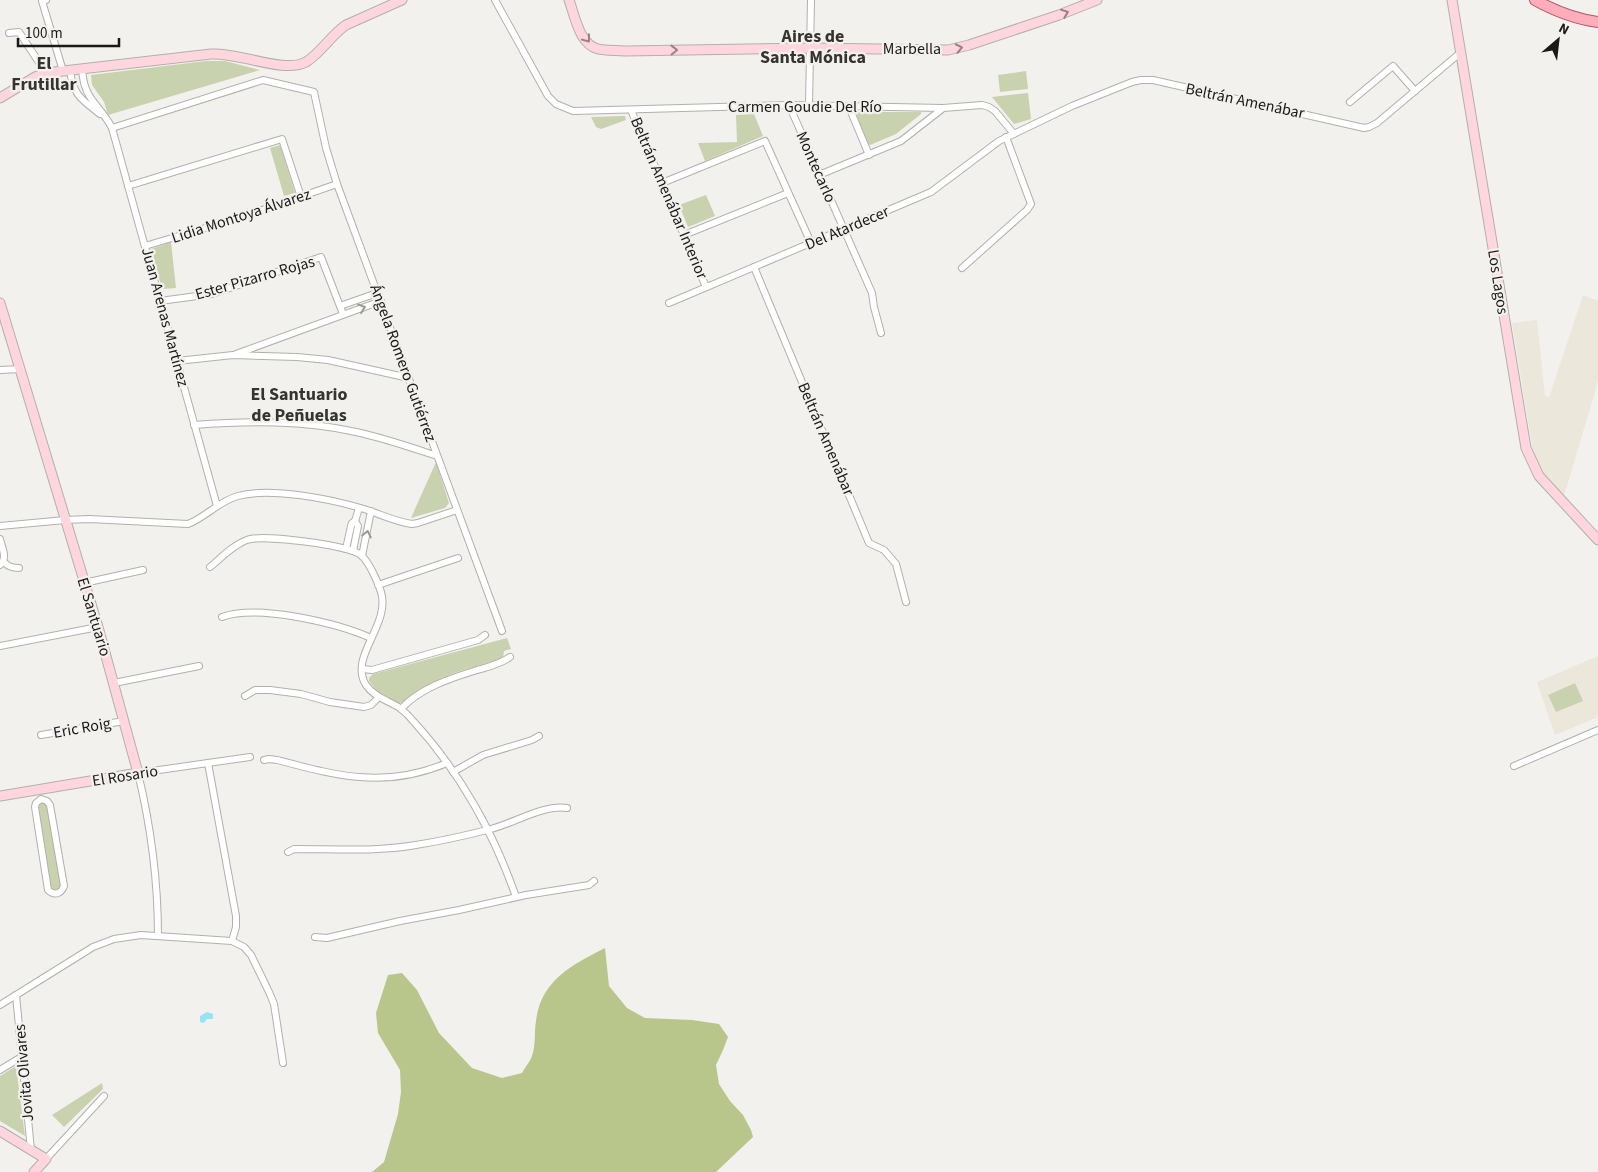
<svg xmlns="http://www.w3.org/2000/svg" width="1598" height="1172" font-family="'Source Sans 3',sans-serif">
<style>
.built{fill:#ece7db}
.green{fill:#c9d2ae}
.forest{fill:#b9c68b}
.water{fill:#95e3f5}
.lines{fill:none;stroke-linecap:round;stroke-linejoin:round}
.street-casing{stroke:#b2b0ac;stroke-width:8}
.secondary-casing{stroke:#b2b0ac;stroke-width:11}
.primary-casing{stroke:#af5665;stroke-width:12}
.street{stroke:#fff;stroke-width:6}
.secondary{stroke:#ffd6dd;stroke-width:9}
.primary{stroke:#ffadbb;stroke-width:10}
.oneway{stroke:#988184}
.oneway2{stroke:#989897}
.labels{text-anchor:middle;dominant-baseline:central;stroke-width:4.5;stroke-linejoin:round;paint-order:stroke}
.street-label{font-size:16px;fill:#1a1918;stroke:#f3f1ed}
.neighbourhood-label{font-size:18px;font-weight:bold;fill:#353430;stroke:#f3f1ed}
</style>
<rect width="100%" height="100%" fill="#f3f1ed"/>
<!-- built -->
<g class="built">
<polygon points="1583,295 1598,301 1598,382 1564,496 1543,474 1534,457 1512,323 1537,320 1545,396 1549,397"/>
<polygon points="1598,656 1598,717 1555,735 1537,682"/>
</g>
<!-- green -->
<g class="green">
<polygon points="206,61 225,61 260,70 108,115 104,102 92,85 91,75"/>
<polygon points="1026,71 1028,89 1000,92 998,75"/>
<polygon points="1028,93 1031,119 1014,124 992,97"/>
<polygon points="859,112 921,112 921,114 896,134 870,145 867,143 856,116"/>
<polygon points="754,114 763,136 705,161 698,143 737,142 736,115"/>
<polygon points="625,116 626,120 601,129 596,127 591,117"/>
<polygon points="280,145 295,193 284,196 270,148"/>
<polygon points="706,195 715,216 688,227 679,205"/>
<polygon points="171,242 176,288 162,289 151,249"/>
<polygon points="436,462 449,503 445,508 411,518"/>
<path d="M507,638l4,11 -7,2 -1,7 -46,14 -15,6 -31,18c-4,4 -8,6 -14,8l-18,-10 -10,-13v-3l4,-4z"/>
<polygon points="1575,683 1583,701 1556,712 1548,695"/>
<polygon points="41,802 47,804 61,886 57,891 52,890 51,887 36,807"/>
<polygon points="16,1066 25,1136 0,1121 0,1076"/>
<polygon points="102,1083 103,1089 64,1127 52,1115"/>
</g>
<!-- forest -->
<path class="forest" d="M605,948l4,38 18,22 18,10 47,2 27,4 9,13 -5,13 -7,15 3,19 11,17 13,14 8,15 2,7 -37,35h-344l12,-10 14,-48 3,-22 -1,-22 -22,-37 -2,-20 12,-38 14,-2 15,17 22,43 33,35 30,10 20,-5c3,-6 8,-11 10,-17 4,-11 2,-24 4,-35 5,-41 36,-56 69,-73z"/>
<!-- water -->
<polygon class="water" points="207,1012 213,1014 213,1019 207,1019 204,1023 200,1022 200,1016"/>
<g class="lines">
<!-- street casing -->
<g class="street-casing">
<g id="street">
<polyline points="46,0 42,1 63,71"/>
<polyline points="495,0 548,96 556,104 573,111 789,105 943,108 982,105 989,107 995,111 1014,134"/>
<polyline points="9,33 19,32 46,73"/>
<path d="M82,69c2,32 17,34 30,59l105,378"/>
<path d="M70,70c3,25 11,29 30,44"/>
<polyline points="1350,102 1393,66 1415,91"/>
<polyline points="789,105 872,293 874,307 881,333"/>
<polyline points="809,106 811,0"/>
<polyline points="849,107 869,155"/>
<polyline points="631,110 706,287"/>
<polyline points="112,128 263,80 314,92 326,148 337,184 502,631"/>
<polyline points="819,175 901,141 942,109"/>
<polyline points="662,183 765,141 811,243"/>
<polyline points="128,186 282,139 301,197"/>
<polyline points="684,235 788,193"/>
<polyline points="145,246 242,217 337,184"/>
<polyline points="754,267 869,543 884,550 896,564 906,602"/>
<polyline points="962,268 1027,210 1031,204 1006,137"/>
<polyline points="160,301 212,294 321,257 343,314"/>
<polyline points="669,303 931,192 999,141 1072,106 1132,82 1141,80 1153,80 1364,128 1369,127 1377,123 1460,53"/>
<polyline points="340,306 377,293"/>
<polyline points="236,354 381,301"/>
<polyline points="177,361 233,355 297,357 328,360 409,378"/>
<polyline points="0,370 21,369"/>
<path d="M194,425c54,-4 109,-5 162,7 28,6 54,15 81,24"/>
<path d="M0,526l65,-6 24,-1 99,5c18,-7 31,-23 50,-28 33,-9 93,3 126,13 16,5 32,13 48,15l6,-1 39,-13"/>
<path d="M0,539c2,9 8,19 0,26"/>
<polyline points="346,549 351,526 352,523 355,521 359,508"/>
<polyline points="353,551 358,526 355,521"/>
<polyline points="362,556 371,511"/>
<path d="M4,562c4,5 9,6 15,6"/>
<path d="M210,567c11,-9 23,-22 37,-27 14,-6 102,5 114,15 8,7 17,27 20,37 10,33 -33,65 -15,93 8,12 23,16 34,23 5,4 10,9 14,14 45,49 80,111 102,175"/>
<polyline points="84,583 143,570"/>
<polyline points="378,585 458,558"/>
<path d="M222,617c36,-13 115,6 149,21"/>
<polyline points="0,646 98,627"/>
<polyline points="362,669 372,670 478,640 485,635"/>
<polyline points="114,683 199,666"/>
<polyline points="245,696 255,690 270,690 301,694 330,702 364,707 371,705 379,697"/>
<path d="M401,709c18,-20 47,-30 73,-38 13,-4 25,-6 36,-14"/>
<polyline points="41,735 124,721"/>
<path d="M264,760l5,-1 8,1c61,16 108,29 170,3"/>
<polyline points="208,763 236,916 236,927 232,941"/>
<polyline points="1514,766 1598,730"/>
<polyline points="453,772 483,755 532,740 539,736"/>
<path d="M41,799l6,2 3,4 14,81c-3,8 -10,10 -16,4l-13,-83 1,-4z"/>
<path d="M288,852l6,-3c41,0 81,3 122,-4 24,-4 48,-9 71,-15 24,-5 56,-26 80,-22"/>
<path d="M158,936c0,-55 -7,-109 -20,-163l112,-16"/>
<polyline points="315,937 327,938 400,921 459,910 526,895 589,885 594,881"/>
<polyline points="16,995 31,1150"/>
<polyline points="0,1005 93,947 114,939 141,935 232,941 244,947 251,955 269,992 274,1004 283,1063"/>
<polyline points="0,1070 23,1056"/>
<polyline points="46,1159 104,1096"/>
</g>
</g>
<!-- secondary casing -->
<g class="secondary-casing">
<g id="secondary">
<path d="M569,0c6,16 10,44 29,49 8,2 19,1 27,2l185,-3 138,2 21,-5 90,-30 38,-15"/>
<polyline points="1452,0 1526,448 1539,476 1598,540"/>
<path d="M0,98l35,-21 11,-4 165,-19c28,-2 73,20 95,8 15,-9 25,-27 40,-37l56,-25"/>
<polyline points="0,303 98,627 138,773 0,796"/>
<polyline points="0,1131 46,1159 34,1172"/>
</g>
</g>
<!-- primary casing -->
<g class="primary-casing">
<path id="primary" d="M1535,0c20,11 40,19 63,22"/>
</g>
<!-- street -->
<use href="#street" class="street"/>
<!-- secondary -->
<use href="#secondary" class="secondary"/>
<!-- primary -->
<use href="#primary" class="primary"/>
</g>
<!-- one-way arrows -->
<defs><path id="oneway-chevron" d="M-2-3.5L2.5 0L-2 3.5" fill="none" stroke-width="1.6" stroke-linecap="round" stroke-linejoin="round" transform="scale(1.25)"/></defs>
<g class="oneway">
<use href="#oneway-chevron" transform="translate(1065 13) rotate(-21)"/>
<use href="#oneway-chevron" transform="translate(587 39) rotate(53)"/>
<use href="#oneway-chevron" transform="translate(959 48) rotate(-12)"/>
<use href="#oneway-chevron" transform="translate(674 50) rotate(-1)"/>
</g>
<g class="oneway2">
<use href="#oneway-chevron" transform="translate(362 308) rotate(-19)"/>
<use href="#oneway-chevron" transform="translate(367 534) rotate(-78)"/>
</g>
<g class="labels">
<!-- street labels -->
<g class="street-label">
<text x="912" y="49">Marbella</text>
<text transform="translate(1245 101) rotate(12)">Beltrán Amenábar</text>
<text x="805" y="107">Carmen Goudie Del Río</text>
<text transform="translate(816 167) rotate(66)">Montecarlo</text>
<text transform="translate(669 198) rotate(67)">Beltrán Amenábar Interior</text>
<text transform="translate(241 216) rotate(-18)">Lidia Montoya Álvarez</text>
<text transform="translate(847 228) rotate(-23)">Del Atardecer</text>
<text transform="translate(255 278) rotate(-16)">Ester Pizarro Rojas</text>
<text transform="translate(1498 282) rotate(81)">Los Lagos</text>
<text transform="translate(165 317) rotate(75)">Juan Arenas Martínez</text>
<text transform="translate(403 363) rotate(70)">Ángela Romero Gutiérrez</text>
<text transform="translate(826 439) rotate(67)">Beltrán Amenábar</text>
<text transform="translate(94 617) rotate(73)">El Santuario</text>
<text transform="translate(82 728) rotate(-10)">Eric Roig</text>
<text transform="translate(125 776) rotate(-9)">El Rosario</text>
<text transform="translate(24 1073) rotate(-95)">Jovita Olivares</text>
</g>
<!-- neighbourhood labels -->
<g class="neighbourhood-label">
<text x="813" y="36">Aires de<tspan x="813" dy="21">Santa Mónica</tspan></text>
<text x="44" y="63">El<tspan x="44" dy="21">Frutillar</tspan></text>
<text x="299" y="394">El Santuario<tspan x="299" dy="21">de Peñuelas</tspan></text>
</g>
</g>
<!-- north arrow -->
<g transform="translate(1558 40) rotate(28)" stroke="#f3f1ed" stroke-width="4" paint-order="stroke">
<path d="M0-4L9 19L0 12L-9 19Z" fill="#1a1918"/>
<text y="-8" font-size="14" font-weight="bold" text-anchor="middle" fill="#1a1918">N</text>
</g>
<!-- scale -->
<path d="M18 38v8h101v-8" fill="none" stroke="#1a1918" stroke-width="2.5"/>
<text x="25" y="38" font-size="15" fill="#1a1918" stroke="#f3f1ed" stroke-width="4" paint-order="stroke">100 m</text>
</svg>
